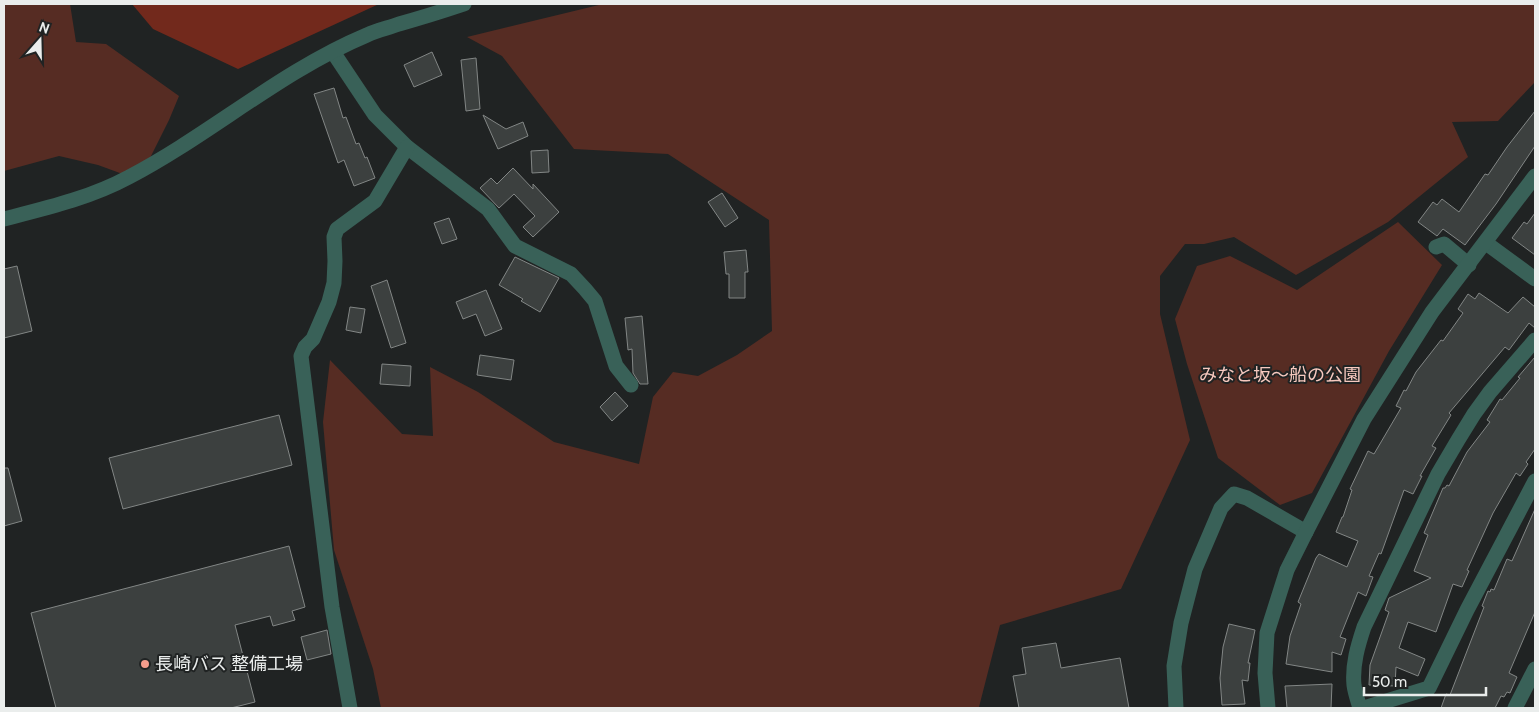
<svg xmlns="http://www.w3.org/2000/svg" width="1539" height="712" font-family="Cabin,'Noto Sans JP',sans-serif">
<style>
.green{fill:#562c23}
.water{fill:#72291c}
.building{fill:#3c403f;stroke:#828685}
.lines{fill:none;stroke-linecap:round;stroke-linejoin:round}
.minor{stroke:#396158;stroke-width:15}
.poi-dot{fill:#f49d8c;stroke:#202323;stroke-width:2}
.labels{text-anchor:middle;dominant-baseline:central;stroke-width:4;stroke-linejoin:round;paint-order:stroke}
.park-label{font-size:18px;fill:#f7c9bf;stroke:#202323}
.poi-label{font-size:18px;fill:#eaedec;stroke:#202323;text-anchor:start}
</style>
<rect width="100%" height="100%" fill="#202323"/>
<!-- green -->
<g class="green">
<polygon points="4,4 70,4 76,42 106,44 179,96 169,120 139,180 98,165 59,156 4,171"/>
<polygon points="603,4 1535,4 1535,82 1498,121 1452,122 1468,157 1388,222 1296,275 1234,237 1204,244 1185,244 1160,276 1160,314 1190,440 1121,589 1000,625 979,707 381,708 373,669 334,550 323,422 330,360 402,434 433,436 430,367 478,392 554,442 639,464 653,397 673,372 698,376 737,355 772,331 769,220 668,154 574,149 502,56 467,37"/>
<polygon points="1398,222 1442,265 1389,351 1312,493 1280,505 1218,458 1187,364 1175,319 1197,266 1230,256 1297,290"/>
</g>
<!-- water -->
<polygon class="water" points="132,4 379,4 238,69 153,29"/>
<!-- building -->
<g class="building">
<polygon points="432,52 442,75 414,87 404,65"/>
<polygon points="476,58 480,109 466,111 461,60"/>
<polygon points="334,88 343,118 346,117 356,144 359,143 365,158 367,157 375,178 354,186 344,160 338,163 314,94"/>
<polygon points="1535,111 1535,146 1496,204 1465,245 1443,229 1437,236 1418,222 1433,202 1437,205 1442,199 1459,212 1485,174 1488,175 1507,147"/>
<polygon points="483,115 506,129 523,122 528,136 498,149"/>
<polygon points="548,150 549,172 532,173 531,151"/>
<polygon points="513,168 533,189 533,184 559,212 533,237 523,227 535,216 514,194 499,208 480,188 491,178 497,184"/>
<polygon points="722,193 738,218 725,227 708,202"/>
<polygon points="1535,213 1535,255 1512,238 1524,222 1527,224"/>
<polygon points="449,218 457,239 442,244 434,223"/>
<polygon points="746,250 748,272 745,272 745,298 729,298 729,274 726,274 724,252"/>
<polygon points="515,257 559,278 540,312 521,301 523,299 499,285"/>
<polygon points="17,266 32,331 4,338 4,269"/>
<polygon points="387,280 406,343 391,348 371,286"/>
<polygon points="486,290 502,329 485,336 476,314 463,319 456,302"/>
<polygon points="1479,293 1508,313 1523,297 1535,307 1535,328 1529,323 1509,350 1505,347 1449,413 1451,415 1432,446 1436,448 1420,476 1422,476 1413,494 1404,490 1381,554 1379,553 1369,576 1373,577 1366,596 1358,592 1340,637 1346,639 1341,655 1332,652 1332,672 1286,664 1290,636 1301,604 1298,602 1316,558 1319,554 1347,567 1358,541 1336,532 1342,517 1343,517 1352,490 1350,489 1368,451 1374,454 1401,408 1396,406 1404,390 1406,391 1416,372 1441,340 1443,341 1463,313 1458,309 1468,294 1475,299"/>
<polygon points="350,307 365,309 361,333 346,330"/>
<polygon points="642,316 648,384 640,384 633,373 632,349 628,350 625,318"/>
<polygon points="480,355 514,360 511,380 477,375"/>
<polygon points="1535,357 1535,449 1526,462 1528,464 1520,476 1516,473 1493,513 1467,570 1469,571 1462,587 1453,584 1436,632 1408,622 1399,648 1425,659 1418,676 1396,667 1395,686 1369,685 1370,665 1389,612 1385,610 1389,598 1431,578 1414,571 1428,535 1424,533 1443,488 1445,488 1447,485 1449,486 1467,452 1490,422 1487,420 1500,399 1502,400 1520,378 1518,377"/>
<polygon points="382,364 411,366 410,386 380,384"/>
<polygon points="615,392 628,406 612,421 600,407"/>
<polygon points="279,415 292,465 123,509 109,458"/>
<polygon points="4,468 8,468 22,521 4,526"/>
<polygon points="1535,509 1535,612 1509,673 1517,677 1510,693 1507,692 1504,697 1501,696 1495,708 1441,708 1446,694 1450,695 1484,607 1482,606 1488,591 1490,592 1491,589 1494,590 1507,559 1512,561"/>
<polygon points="289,546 305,607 292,611 295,620 273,626 270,616 235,625 255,702 231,708 56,708 31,613"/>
<polygon points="1229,624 1255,630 1248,663 1250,663 1248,681 1242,680 1245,704 1222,705 1220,678 1223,647"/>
<polygon points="327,630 331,654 307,660 301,637"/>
<polygon points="1056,643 1061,668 1120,658 1129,708 1019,708 1013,676 1026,674 1022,648"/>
<polygon points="1332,684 1331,708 1287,708 1285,686"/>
</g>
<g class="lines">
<!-- minor -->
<g class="minor">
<polyline points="333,52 375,115 407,147 488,209 515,246 571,274 585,289 595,301 616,366 631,385"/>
<path d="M4,219c43,-11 86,-21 125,-42 82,-43 152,-106 238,-142 10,-5 21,-7 32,-11 22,-6 44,-13 65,-20"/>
<polyline points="1486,243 1535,279"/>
<polyline points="1436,247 1444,244 1469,265"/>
<polyline points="350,708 332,607 301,356 305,347 313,339 329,302 334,283 335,261 334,237 337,229 375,201 407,147"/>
<polyline points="1176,708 1174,666 1181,623 1195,569 1221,508 1234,494 1247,498 1306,532"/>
<polyline points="1268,708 1265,673 1267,633 1287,570 1306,532 1364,419 1432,312 1535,176"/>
<path d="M1360,708c-2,-7 -5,-15 -6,-23 -2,-20 4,-40 10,-58l74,-153 20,-34 16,-26 16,-22 45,-52"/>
<polyline points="1364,708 1429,688 1467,610 1535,481"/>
<polyline points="1515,708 1535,669"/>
</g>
</g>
<!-- markers -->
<circle class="poi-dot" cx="145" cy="664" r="5"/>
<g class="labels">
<!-- park labels -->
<g class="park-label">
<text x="1280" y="375">みなと坂〜船の公園</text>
</g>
<!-- poi labels -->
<g class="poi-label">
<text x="155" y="664">長崎バス 整備工場</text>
</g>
</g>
<!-- border -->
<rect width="1539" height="712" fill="none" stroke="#eaedec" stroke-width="10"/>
<!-- north arrow -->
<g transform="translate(40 40) rotate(20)" stroke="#202323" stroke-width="4" paint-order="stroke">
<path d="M0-4L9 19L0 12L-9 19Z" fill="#eaedec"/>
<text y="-8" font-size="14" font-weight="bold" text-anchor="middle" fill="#eaedec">N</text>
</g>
<!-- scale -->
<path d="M1364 687v8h122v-8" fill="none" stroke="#eaedec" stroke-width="2.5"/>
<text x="1372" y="687" font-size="15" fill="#eaedec" stroke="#202323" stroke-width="4" paint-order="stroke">50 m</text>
</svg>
